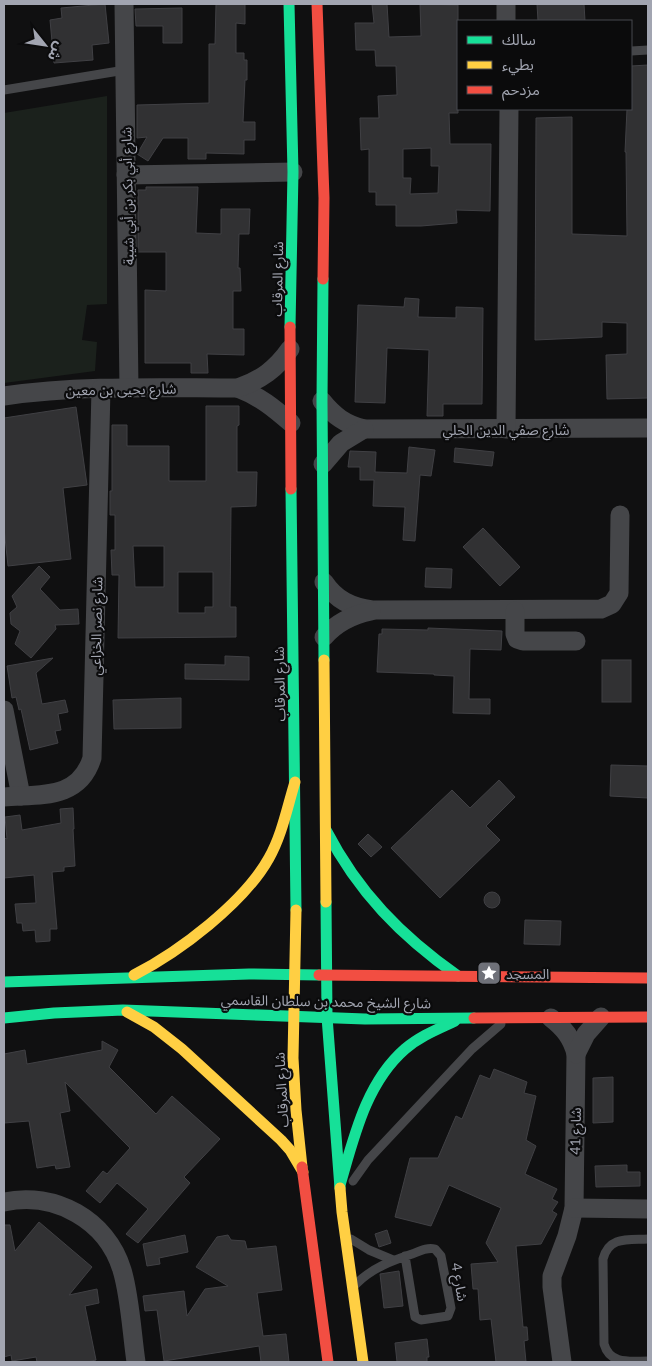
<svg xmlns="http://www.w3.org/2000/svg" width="652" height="1366" font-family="Lato,'Noto Sans Arabic',sans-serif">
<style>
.green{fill:#1b211c}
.building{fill:#313133;stroke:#404044;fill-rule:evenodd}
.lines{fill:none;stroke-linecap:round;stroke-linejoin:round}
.lane{stroke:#454649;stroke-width:9}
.street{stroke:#454649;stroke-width:19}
.fast{stroke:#16e098;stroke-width:11}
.slow{stroke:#ffcf43;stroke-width:11}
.jam{stroke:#f24e42;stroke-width:11}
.labels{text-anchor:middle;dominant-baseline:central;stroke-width:4.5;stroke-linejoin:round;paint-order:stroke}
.street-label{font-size:14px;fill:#a2a5b1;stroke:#0b0b0c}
.poi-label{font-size:14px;fill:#a2a5b1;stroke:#0b0b0c;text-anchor:start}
</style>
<rect width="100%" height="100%" fill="#101011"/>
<!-- green -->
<polygon class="green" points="107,96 107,304 87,305 82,340 97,342 95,371 4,383 4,113"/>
<!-- building -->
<g class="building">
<polygon points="105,4 109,43 92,45 93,60 54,63 50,20 62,18 61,8"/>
<polygon points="216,4 245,4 245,24 236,23 236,53 244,53 244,60 247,60 247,80 245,80 243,122 255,122 255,140 244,140 244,154 206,153 206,159 188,159 188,138 163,138 148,161 137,154 147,137 137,138 137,105 209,103 209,44 215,44"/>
<path d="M372,4h15l2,33 32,-1 -1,-32 38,1v108h-9l1,31h41l-1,67 -34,-1 1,13 -36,3h-25v-21h-20v-13h-7v-43l-8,1 -1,-32h19l-1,-22 19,-1 -1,-29h-20l-1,-16h-19l-1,-27h19zM431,148v18h8l-1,27 -28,1 1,-16h-8v-29z"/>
<polygon points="537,4 584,4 585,21 538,21"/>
<polygon points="182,8 182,43 163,43 163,26 136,26 135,9"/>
<polygon points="648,65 648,398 607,399 606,355 627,354 627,323 602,322 602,337 535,340 536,118 572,117 572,234 627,236 626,152 625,152 627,109 631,109 631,66"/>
<polygon points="146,187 198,187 196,233 221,234 221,209 250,209 249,234 239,234 238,268 240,268 241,291 233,291 233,329 244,329 244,355 207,354 208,373 191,373 191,363 145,363 145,290 166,291 166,252 138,252 138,190 146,190"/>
<polygon points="405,298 419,299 418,317 456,318 456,307 483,308 482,404 443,404 443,416 427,416 429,350 387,348 385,403 355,402 358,305 404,307"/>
<path d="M206,406h33v19l-2,1v46h20l-1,34 -25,1 -1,100h6v30l-118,1 1,-63h-7l-1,-25h4v-35h-5v-24h2v-66h15v21h42v35h37zM133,546h31v41h-29zM178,572h35v35h-8v6h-27z"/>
<polygon points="76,407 87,485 63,488 71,559 8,566 4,528 4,418"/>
<polygon points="409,447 435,450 431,476 420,475 415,541 403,540 405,507 373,506 374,480 360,480 360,467 348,467 350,451 376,452 375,472 407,473"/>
<polygon points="455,448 494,452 492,466 454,462"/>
<polygon points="483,528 520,567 500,586 463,547"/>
<polygon points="39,566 50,577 40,589 60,610 78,609 79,624 55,625 56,629 31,658 15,644 20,631 11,624 10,613 17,607 12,596"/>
<polygon points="426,568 452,569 451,588 425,587"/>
<polygon points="428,628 502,631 501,650 470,649 469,699 490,699 490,714 453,713 454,676 434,675 434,674 377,672 379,634 382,634 382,629 428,630"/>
<polygon points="225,656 249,657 249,680 185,679 185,664 225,665"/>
<polygon points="53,658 36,673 42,704 65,700 68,712 58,714 61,730 55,731 58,743 30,750 21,709 19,710 16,697 12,698 7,666"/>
<rect x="602" y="660" width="29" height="42"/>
<polygon points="181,698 181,728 114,729 113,700"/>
<polygon points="611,765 648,766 648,798 610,796"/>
<polygon points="499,780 515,797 486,826 500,840 440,898 391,848 452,790 470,808"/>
<polygon points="73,808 74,829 73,829 75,866 64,867 64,871 52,872 57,929 50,929 50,941 36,942 35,930 23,931 22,923 17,923 15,904 36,903 34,875 4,878 4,838 7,839 5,817 20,815 22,830 61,823 60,809"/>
<polygon points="368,834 382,847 371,857 358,844"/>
<circle cx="492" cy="900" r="8"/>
<polygon points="525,920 561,921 560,945 524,944"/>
<polygon points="102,1041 118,1050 109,1067 156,1114 172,1096 220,1139 184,1177 190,1183 138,1243 126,1234 148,1209 117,1183 100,1203 86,1191 103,1171 107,1174 130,1148 65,1082 70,1111 60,1113 70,1167 56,1169 55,1165 37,1168 29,1121 4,1123 4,1054 25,1050 27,1064 102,1050"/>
<polygon points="494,1069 527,1082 524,1093 536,1096 526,1140 536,1146 525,1174 557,1189 552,1199 558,1202 552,1211 557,1214 541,1244 516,1246 523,1327 527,1327 528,1340 524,1341 526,1362 496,1362 491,1319 480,1320 478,1289 473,1289 471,1264 498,1262 486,1243 501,1208 449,1185 431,1226 395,1217 410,1158 438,1158 456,1116 462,1119 480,1075 490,1079"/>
<polygon points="613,1077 613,1122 593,1123 593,1078"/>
<polygon points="627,1165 627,1172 640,1172 640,1186 596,1187 595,1166"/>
<polygon points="39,1222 92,1267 69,1295 97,1289 99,1303 85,1306 96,1360 87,1362 37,1362 36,1357 12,1361 11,1355 4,1357 4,1225 10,1225 15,1251"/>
<polygon points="387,1230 391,1243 379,1247 375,1234"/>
<polygon points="185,1235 188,1252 159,1258 160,1264 147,1266 143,1244"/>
<polygon points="228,1235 231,1240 245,1241 247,1249 276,1246 282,1290 257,1293 263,1336 286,1334 289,1362 261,1362 259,1346 164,1361 157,1310 145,1311 143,1296 184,1291 187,1316 205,1289 228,1286 196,1267 217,1237"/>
<polygon points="399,1271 403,1306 384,1308 380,1274"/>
<polygon points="427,1339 429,1357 427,1357 427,1362 397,1362 395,1343"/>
</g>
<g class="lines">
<!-- lane -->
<g class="lane">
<polyline points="631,51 648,50"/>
<polyline points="4,90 125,70"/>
<polyline points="353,1181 368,1160 472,1049 501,1024"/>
<polyline points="351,1239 369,1250 393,1260"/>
<path d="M648,1239c-20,1 -39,-3 -45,20l1,85c6,21 26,17 44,17"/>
<path d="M356,1284c16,-16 35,-23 56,-30 8,-3 15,-7 23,-5l6,7 10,52 -3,8 -27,4 -6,-3 -10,-61"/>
</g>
<!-- street -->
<g class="street">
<polyline points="124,4 129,389"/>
<polyline points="506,4 506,21"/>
<polyline points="126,175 293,172"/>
<path d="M238,388c21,8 36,20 53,35"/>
<path d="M4,396c77,-11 156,-8 234,-8 23,-8 38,-19 52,-39"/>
<path d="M322,401c12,15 23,23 42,28l284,-1"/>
<polyline points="506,429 509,109"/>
<polyline points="323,464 341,443 364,429"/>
<path d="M324,582c12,18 27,25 48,28l229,-1 11,-5 7,-11 1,-78"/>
<polyline points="515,611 515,634 517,639 523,641 576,641"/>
<path d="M324,637c13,-15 28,-22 47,-26"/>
<polyline points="4,710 21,796"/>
<path d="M4,797c36,-3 75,3 88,-39l9,-369"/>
<path d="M551,1018c13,10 21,20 25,36l-2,154 -7,28 -15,40v11l10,75"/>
<polyline points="576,1054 586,1034 601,1017"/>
<path d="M4,1202c51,-11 103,18 118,68 8,26 10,65 14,92"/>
<polyline points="574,1208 648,1209"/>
</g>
<!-- fast -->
<g class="fast">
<polyline points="289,4 293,172 290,327"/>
<polyline points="323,279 322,401 324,660"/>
<polyline points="291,489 296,910"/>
<path d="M326,830c32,62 75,106 132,146"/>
<polyline points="326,902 327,1017 340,1188"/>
<polyline points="4,982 249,974 319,975"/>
<polyline points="4,1018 54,1013 123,1010 365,1019 474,1018"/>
<path d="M340,1185c14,-48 26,-102 65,-136 15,-13 33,-20 50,-28"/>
</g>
<!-- slow -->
<g class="slow">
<polyline points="324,660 326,902"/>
<polyline points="296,910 293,1058 296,1110 302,1167"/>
<path d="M134,975c45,-23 110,-72 135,-117 13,-23 18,-50 26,-76"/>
<polyline points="127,1012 154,1027 182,1049 281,1140 290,1150 303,1172"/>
<polyline points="340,1188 342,1212 363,1362"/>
</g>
<!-- jam -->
<g class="jam">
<polyline points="317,4 324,198 323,279"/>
<polyline points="290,327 291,489"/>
<polyline points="319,975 648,978"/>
<polyline points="474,1018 648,1017"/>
<polyline points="302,1167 328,1362"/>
</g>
</g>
<!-- icons -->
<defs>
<g id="sight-square" transform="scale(1.25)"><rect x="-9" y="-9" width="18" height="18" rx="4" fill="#6f7179" stroke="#0b0b0c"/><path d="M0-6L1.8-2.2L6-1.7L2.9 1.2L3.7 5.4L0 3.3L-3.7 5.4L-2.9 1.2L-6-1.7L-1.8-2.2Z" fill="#fff"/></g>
</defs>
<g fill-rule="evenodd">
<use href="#sight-square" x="489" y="973"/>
</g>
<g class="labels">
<!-- street labels -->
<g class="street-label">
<text transform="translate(127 196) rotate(-91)">شارع أبي بكر بن أبي شيبة</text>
<text transform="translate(277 279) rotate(-89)">شارع المرقاب</text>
<text transform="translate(121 389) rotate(-1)">شارع يحيى بن معين</text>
<text x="506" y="429">شارع صفي الدين الحلي</text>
<text transform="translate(96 626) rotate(-89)">شارع نصر الخزاعي</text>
<text transform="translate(279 684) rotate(-91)">شارع المرقاب</text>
<text transform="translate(326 1001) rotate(1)">شارع الشيخ محمد بن سلطان القاسمي</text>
<text transform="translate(281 1090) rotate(-93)">شارع المرقاب</text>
<text transform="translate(575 1131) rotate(-89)">شارع 41</text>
<text transform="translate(460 1282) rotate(80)">شارع 4</text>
</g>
<!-- poi labels -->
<g class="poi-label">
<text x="506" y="973">المسجد</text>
</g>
</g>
<!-- border -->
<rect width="652" height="1366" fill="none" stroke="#a2a5b1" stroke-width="10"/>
<!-- legend -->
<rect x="457" y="20" width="175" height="90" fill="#0b0b0c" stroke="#47494e"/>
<rect x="467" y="36" width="25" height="8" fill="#16e098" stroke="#47494e"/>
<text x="502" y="45" font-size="15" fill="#a2a5b1">سالك</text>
<rect x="467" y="61" width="25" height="8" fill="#ffcf43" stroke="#47494e"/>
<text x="502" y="70" font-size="15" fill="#a2a5b1">بطيء</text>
<rect x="467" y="86" width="25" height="8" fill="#f24e42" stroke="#47494e"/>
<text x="502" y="95" font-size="15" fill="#a2a5b1">مزدحم</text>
<!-- north arrow -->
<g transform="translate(45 45) rotate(120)" stroke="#0b0b0c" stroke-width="4" paint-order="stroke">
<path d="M0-4L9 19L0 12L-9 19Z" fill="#a2a5b1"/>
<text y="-8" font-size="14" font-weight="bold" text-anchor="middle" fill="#a2a5b1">ش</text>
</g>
</svg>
